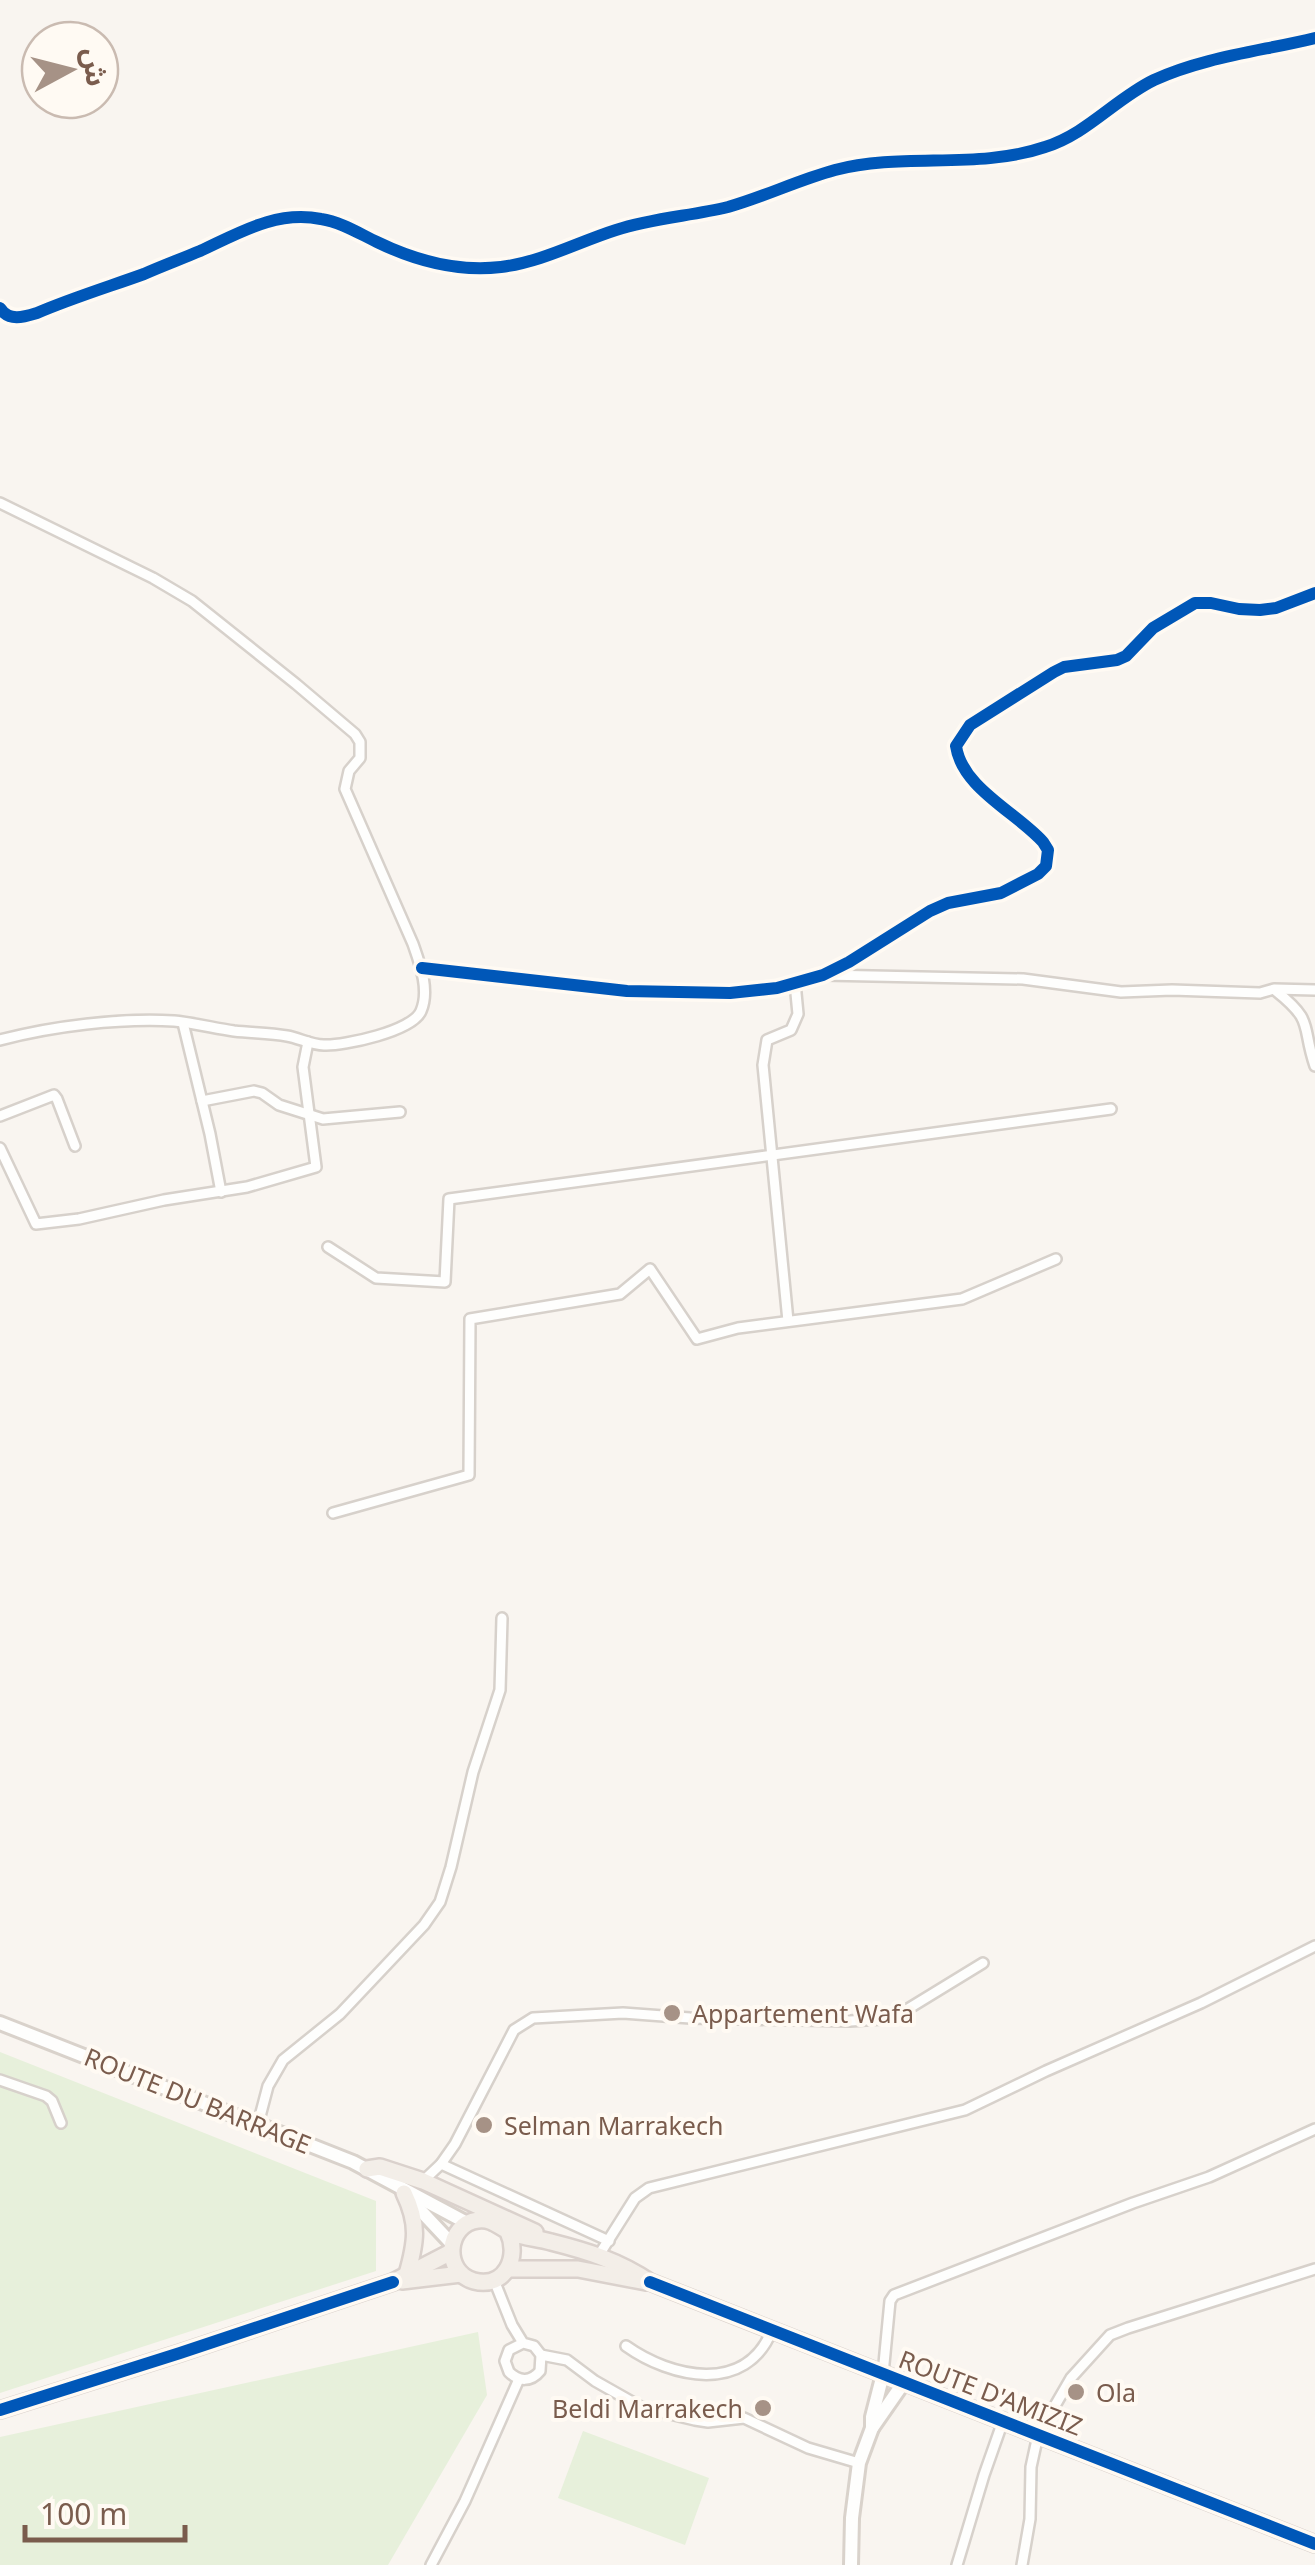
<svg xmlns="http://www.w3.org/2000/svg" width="1315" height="2565" font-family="'Noto Sans','Noto Sans Arabic',sans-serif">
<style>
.green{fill:#e7f0db}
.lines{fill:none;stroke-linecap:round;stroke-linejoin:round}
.street-casing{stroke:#d7d1cb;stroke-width:14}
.secondary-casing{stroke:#d9d2cb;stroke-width:18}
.primary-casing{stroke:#dad1cc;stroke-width:20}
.street{stroke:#fefefd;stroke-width:9}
.secondary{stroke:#fefefd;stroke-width:12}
.primary{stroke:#f3eee8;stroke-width:15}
.cycleway-casing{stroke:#fffaf3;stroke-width:19}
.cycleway{stroke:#0057b8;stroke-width:12}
.poi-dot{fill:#a69286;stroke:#fffaf3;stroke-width:4}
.labels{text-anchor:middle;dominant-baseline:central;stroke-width:8;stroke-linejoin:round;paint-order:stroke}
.poi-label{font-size:25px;fill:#7a5c4d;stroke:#fffaf3;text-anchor:start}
.street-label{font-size:25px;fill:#7a5c4d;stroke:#fffaf3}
</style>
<rect width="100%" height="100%" fill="#f9f5f0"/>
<!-- green -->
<g class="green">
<polygon points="0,2052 376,2201 376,2271 0,2393"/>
<polygon points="478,2332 487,2395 388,2565 0,2565 0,2437"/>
<polygon points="583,2431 709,2478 685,2545 558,2498"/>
</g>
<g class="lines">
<!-- street casing -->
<g class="street-casing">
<g id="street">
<path d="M0,308c9,14 24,9 37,5 35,-15 71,-26 107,-39 18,-8 37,-15 56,-23 39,-18 76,-41 121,-32 20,3 39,15 56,23 39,19 81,30 124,25 41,-5 77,-25 115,-37 37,-12 75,-14 112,-23 36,-10 70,-27 107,-37 68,-18 143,0 210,-23 42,-13 70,-48 109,-67 50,-23 108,-29 161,-42"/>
<path d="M0,503l153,75 39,23 104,83 59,50 5,8v16l-11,13 -4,18 68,155c7,20 17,46 8,67 -8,20 -77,35 -97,34 -13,0 -25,-7 -37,-9 -17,-3 -36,-3 -53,-5 -20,-3 -40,-8 -60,-10 -55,-3 -121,5 -174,19"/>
<path d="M422,968l205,23 103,2 47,-5 46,-13 26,-13 81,-51 18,-8 53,-10 37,-19 8,-8 2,-16 -5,-8c-27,-30 -81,-54 -87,-96l14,-21 84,-53 10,-5 53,-7 9,-4 27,-28 42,-25h16l28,6 21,1 16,-2 39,-15"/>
<polyline points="824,975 1023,979 1121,992 1172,990 1260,993 1274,989 1315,990"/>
<path d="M1276,991c39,31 25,34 39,75"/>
<polyline points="183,1023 210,1134 221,1192"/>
<polyline points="202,1101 254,1091 262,1093 279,1105 323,1119 400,1112"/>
<polyline points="0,1116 54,1095 57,1099 75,1146"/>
<polyline points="0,1148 36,1224 79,1219 164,1200 247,1187 316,1167 303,1067 308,1042"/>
<polyline points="328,1247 376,1278 445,1282 449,1199 1111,1109"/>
<polyline points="788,1321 763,1065 767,1040 791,1030 798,1014 795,983"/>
<polyline points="333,1513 469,1475 470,1319 620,1294 650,1269 697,1339 738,1328 962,1299 1056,1259"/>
<polyline points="0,2080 46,2096 52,2101 61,2123"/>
<polyline points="258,2124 268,2086 283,2060 340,2014 424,1925 440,1902 451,1867 473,1772 500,1690 502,1618"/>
<polyline points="441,2164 609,2241"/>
<polyline points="423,2181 441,2164 455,2144 514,2030 533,2018 623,2013 690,2018 850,2021 882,2019 898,2015 983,1963"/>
<polyline points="599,2255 635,2198 649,2188 965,2110 1046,2071 1201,2003 1315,1946"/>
<path d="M494,2280l18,45 11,18 11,3 7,9 -1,16c-9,11 -21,11 -31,1l-4,-11 4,-11 14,-7"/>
<path d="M626,2346c45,32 120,49 146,-16"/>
<polyline points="541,2355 567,2360 595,2381 641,2407 695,2420 708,2422 744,2418 808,2448 859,2463"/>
<polyline points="883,2374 890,2301 894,2295 1133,2203 1209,2177 1315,2129"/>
<polyline points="431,2565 465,2501 519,2379"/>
<polyline points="957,2565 984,2475 1003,2421"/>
<polyline points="1022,2565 1030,2519 1031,2467 1038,2435 1071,2378 1110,2335 1128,2328 1315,2269"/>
</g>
</g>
<!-- secondary casing -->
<g class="secondary-casing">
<g id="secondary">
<polyline points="0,2023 353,2162 467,2223"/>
<polyline points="406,2195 452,2244"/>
<polyline points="872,2428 904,2382"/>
<polyline points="851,2565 852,2518 859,2463 872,2428 872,2417 883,2374"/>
</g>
</g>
<!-- primary casing -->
<g class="primary-casing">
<g id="primary">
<polyline points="367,2169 380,2167 423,2181 535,2232"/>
<path d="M404,2193c15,31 12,49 3,81"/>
<path d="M508,2232c12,25 -3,57 -34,49 -32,-9 -28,-57 4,-61 16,-2 22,9 35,13 12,5 25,5 38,9 36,9 68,19 99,40l665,262"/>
<polyline points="508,2269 578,2269 646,2282"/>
<polyline points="402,2281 461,2274"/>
<polyline points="0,2410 180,2353 393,2282 451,2252"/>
</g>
</g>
<!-- street -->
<use href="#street" class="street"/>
<!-- secondary -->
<use href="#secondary" class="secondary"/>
<!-- primary -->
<use href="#primary" class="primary"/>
<!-- cycleway casing -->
<g class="cycleway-casing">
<g id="cycleway">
<path d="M0,308c9,14 24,9 37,5 35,-15 71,-26 107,-39 18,-8 37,-15 56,-23 39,-18 76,-41 121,-32 20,3 39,15 56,23 39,19 81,30 124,25 41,-5 77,-25 115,-37 37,-12 75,-14 112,-23 36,-10 70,-27 107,-37 68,-18 143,0 210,-23 42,-13 70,-48 109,-67 50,-23 108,-29 161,-42"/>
<path d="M422,968l205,23 103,2 47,-5 46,-13 26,-13 81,-51 18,-8 53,-10 37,-19 8,-8 2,-16 -5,-8c-27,-30 -81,-54 -87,-96l14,-21 84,-53 10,-5 53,-7 9,-4 27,-28 42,-25h16l28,6 21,1 16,-2 39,-15"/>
<polyline points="650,2282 1315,2544"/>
<polyline points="0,2410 180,2353 393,2282"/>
</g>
</g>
<!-- cycleway -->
<use href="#cycleway" class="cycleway"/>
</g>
<!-- markers -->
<g class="poi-dot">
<circle cx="672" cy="2013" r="10"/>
<circle cx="484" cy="2125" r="10"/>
<circle cx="1076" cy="2392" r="10"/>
<circle cx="763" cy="2408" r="10"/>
</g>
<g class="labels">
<!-- poi labels -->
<g class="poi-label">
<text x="692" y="2013">Appartement Wafa</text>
<text x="504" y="2125">Selman Marrakech</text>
<text x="1096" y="2392">Ola</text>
<text x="743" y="2408" text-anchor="end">Beldi Marrakech</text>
</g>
<!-- street labels -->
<g class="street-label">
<text transform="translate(198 2100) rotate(22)">ROUTE DU BARRAGE</text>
<text transform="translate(991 2392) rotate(21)">ROUTE D'AMIZIZ</text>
</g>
</g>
<!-- north arrow -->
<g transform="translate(70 70) rotate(83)"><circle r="48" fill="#fffaf3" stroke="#cabbb1" stroke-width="2.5"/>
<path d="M0-8L18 38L0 25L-18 38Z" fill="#a69286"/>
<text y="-15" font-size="28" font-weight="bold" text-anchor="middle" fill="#7a5c4d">ش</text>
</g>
<!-- scale -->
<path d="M25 2525v15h160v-15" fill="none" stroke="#7a5c4d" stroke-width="5"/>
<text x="40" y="2525" font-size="30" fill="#7a5c4d" stroke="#fffaf3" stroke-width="8" paint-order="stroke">100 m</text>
</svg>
